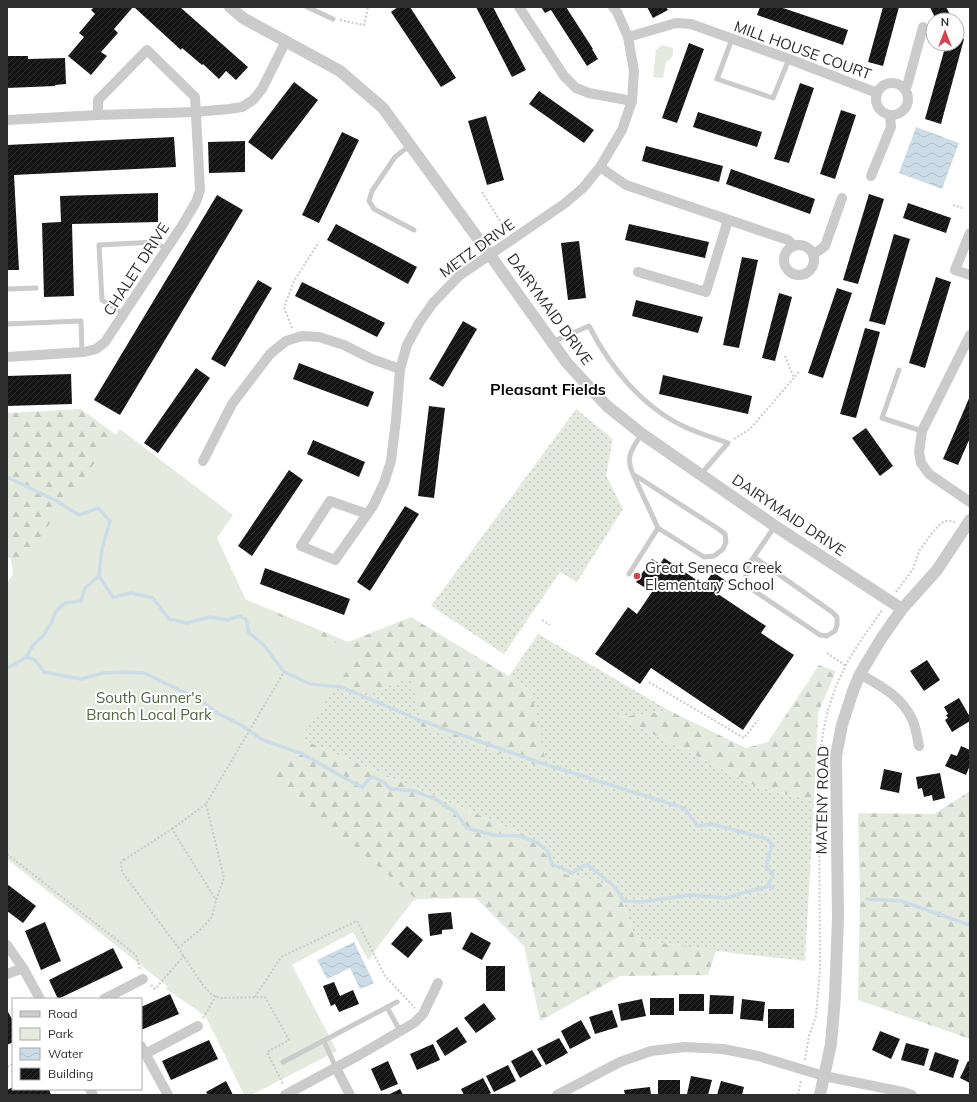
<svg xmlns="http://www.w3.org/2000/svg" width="977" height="1102" font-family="Mulish,sans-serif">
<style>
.grass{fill:url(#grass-dots)}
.forest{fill:url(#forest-firs)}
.park{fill:#e4eade}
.water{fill:url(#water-waves)}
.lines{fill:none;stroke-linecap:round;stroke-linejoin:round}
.stream{stroke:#ccdde8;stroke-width:3.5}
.building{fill:url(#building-hatch)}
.path{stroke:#cbcbcb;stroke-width:2;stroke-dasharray:2 2;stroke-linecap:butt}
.service{stroke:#cbcbcb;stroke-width:5}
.minor{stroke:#cbcbcb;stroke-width:10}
.tertiary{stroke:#cbcbcb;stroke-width:12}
.poi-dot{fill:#d24450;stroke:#fff;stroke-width:1.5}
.labels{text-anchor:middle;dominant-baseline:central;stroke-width:4;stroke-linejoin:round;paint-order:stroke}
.street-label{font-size:15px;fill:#2e2e2e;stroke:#fff}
.poi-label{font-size:15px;fill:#2e2e2e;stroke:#fff;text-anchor:start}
.park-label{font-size:15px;fill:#526540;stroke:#fff}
.neighbourhood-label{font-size:16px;font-weight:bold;fill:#000;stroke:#fff}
</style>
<defs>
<pattern id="grass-dots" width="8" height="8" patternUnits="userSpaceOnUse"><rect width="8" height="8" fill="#e4eade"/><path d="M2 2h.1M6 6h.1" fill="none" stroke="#c4c9bf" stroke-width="1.8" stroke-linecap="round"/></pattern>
<pattern id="forest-firs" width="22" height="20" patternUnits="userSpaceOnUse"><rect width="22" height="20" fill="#e4eade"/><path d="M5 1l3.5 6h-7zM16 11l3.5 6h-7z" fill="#c4c9bf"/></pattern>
<pattern id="water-waves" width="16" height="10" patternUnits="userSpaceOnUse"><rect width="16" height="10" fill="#ccdde8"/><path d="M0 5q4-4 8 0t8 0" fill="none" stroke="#b0bec7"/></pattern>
<pattern id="building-hatch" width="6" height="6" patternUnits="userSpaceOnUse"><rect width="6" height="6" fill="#151515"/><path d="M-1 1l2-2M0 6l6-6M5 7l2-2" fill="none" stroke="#2f2f2f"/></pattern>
</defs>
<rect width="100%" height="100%" fill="#fff"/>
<!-- grass -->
<g class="grass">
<polygon points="576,409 613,439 606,475 623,509 577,582 560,572 504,654 431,606"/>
<polygon points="538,634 670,711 619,717 758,787 814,801 805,961 716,951 635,939 618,888 561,873 532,838 201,696 177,646 372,692 411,677 531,691 509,676"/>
</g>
<!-- forest -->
<g class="forest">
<polygon points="81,409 207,503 172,552 240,597 348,642 411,617 509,676 531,691 547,769 422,728 411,677 372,692 230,679 201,696 532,838 561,873 618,888 635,939 716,951 708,975 620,976 540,1021 524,946 476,898 417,899 232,986 212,1020 166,989 231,883 7,853 7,583 13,574 11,559 7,557 7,413"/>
<polygon points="819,665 836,671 818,713 814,801 758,787 619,717 670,711 746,748 768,742"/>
<polygon points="970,791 970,1039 858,1000 860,895 858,813 934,814"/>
</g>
<!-- park -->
<g class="park">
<path d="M662,45l11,3c1,6 -1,11 -7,14l-3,16 -10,-1 3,-27z"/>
<polygon points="120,429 233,515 217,538 246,600 359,654 273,777 415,898 368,960 353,932 292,965 337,1051 251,1095 244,1095 206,1017 7,859 7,583 53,519"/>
</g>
<!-- water -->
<g class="water">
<polygon points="916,127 959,143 942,189 899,173"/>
<polygon points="354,942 374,983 360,989 350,968 327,979 317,960"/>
</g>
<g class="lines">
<!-- stream -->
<g class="stream">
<polyline points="7,477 55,500 79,515 98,508 110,521 102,549 99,576 113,597 131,593 153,598 169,619 187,623 210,617 228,620 239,616 246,619 249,633 264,645 284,672 310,684 341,687 422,721 538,762 684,808 698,826 712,824 767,839 772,844 766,867 773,873 772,878 769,882 769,886"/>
<polyline points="26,657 33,645 43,636 51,623 56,611 65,603 81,601 85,588 99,576"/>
<polyline points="7,668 13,665 26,657 35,660 44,672 81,679 103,673 123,672 144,673 200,700 217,713 241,725 263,740 303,754 341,776 362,787 369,779 373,777 382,781 391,789 415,791 437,800 455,812 467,828 493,835 520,836 538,843 548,852 552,864 572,873 583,866 588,865 615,887 624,901 641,902 690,895 725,898 769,886 773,888"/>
<polyline points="867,899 901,901 970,925"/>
</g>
</g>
<!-- building -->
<g class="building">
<polygon points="94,7 133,7 114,29 118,33 101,52 107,56 91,75 68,56 84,37 79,33 95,14 91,10"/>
<polygon points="136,7 180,7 248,67 236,80 226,71 219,79 203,64 202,65 182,48 181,50 135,8"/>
<polygon points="398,7 410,7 456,78 441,87 391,12"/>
<polygon points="476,7 493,7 526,70 512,77"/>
<polygon points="541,7 566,7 593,49 592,49 598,59 587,66 551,10 545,13"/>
<polygon points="647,7 666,7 668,10 653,18"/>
<polygon points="760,7 780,7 848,30 843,45 757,15"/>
<polygon points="883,7 899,7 883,66 868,62"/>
<polygon points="930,7 946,7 952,18 949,20 936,20"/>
<polygon points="957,37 964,39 941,124 925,119 946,44 957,44"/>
<polygon points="689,43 704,49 677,123 662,118"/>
<polygon points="7,56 28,56 28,59 65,58 66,84 55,85 55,86 7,88"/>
<polygon points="294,82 318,100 272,160 248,142"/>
<polygon points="800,83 814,88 789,163 774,159"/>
<polygon points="539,91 594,130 584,143 529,104"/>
<polygon points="841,110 856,115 835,179 820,174"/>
<polygon points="698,112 762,132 757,147 693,127"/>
<polygon points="486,116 504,180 487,185 468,121"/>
<polygon points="342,132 359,140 319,223 302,215"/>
<polygon points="174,137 176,167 14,175 19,270 7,270 7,145"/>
<polygon points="245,141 245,172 209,173 208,142"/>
<polygon points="646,146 723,166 719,182 642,161"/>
<polygon points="731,169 815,199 810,214 726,184"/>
<polygon points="158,193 158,222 72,224 74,296 44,297 42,223 61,222 60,196"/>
<polygon points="869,194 884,199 858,284 843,280"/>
<polygon points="217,195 243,210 120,415 94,400"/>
<polygon points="908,203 951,218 946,233 903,218"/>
<polygon points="336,224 417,267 408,284 327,240"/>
<polygon points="629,224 709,242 705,258 625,240"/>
<polygon points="894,234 910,239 885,325 869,321"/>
<polygon points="579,241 586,298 568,300 561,243"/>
<polygon points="742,257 758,260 739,348 723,345"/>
<polygon points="936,277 951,282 925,368 909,363"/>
<polygon points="258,280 272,288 225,367 211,359"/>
<polygon points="302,282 385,323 377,337 295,296"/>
<polygon points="837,288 852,293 823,378 808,373"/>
<polygon points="779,293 792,297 775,361 762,358"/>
<polygon points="636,300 703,317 698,333 632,316"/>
<polygon points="463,321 477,329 443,387 429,379"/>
<polygon points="865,328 880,332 856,418 840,414"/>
<polygon points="299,363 374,392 368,407 293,379"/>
<polygon points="196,368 210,378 158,453 144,443"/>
<polygon points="71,374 72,404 7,406 7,376"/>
<polygon points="663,375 752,396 748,414 659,394"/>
<polygon points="970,396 970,438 958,465 943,459"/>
<polygon points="429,406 445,408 434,498 418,496"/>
<polygon points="866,428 893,466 880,476 852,438"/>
<polygon points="313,440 365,462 359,477 307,454"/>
<polygon points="289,470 303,480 252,556 238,546"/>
<polygon points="405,506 419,514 370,591 357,582"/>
<polygon points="664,558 704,585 713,572 726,581 718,594 766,626 761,633 794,655 743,730 651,668 640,684 595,654 628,607 637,614 652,592 636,582 652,559 660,564"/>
<polygon points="265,568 350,599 344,615 260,584"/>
<polygon points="927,660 940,680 924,691 910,671"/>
<polygon points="959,698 970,717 970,721 952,732 945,720 948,718 946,715 948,714 944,707"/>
<polygon points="961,746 970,750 970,765 966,775 945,766 951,754 957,756"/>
<polygon points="884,769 902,773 899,793 880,789"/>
<polygon points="940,773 945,798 933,801 932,795 924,797 922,788 918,789 916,777"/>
<polygon points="7,884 36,906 23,923 7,911"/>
<polygon points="451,912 453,929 442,930 442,934 430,936 428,914"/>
<polygon points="45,922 61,961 41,970 25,931"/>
<polygon points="407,926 423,940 408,958 391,944"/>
<polygon points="471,932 491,943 482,960 462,949"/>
<polygon points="113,948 123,968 58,999 49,980"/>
<rect x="486" y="966" width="19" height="25"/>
<polygon points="334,982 340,996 353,990 359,1004 339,1012 335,1004 331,1006 323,986"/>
<polygon points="170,994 179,1014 141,1030 141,1007"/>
<rect x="679" y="994" width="25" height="17"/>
<polygon points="710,995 734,996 733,1014 709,1014"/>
<rect x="650" y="998" width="24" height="17"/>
<polygon points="642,999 646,1016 621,1021 618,1004"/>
<polygon points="742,999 765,1002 763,1021 740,1019"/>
<polygon points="484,1003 496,1019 476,1033 464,1018"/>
<rect x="768" y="1009" width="26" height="19"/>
<polygon points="7,1010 13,1021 13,1042 7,1045"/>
<polygon points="612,1010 618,1027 595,1034 589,1017"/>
<polygon points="581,1020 591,1038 570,1049 561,1031"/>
<polygon points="457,1027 467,1042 445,1056 436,1041"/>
<polygon points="880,1031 900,1039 891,1059 872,1050"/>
<polygon points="559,1038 568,1053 546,1065 537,1049"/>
<polygon points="209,1040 218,1059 171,1080 162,1061"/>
<polygon points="906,1043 929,1049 924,1066 901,1060"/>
<polygon points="433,1044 440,1060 417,1070 410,1054"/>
<polygon points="532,1050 542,1066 520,1078 511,1061"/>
<polygon points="935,1052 959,1060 953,1078 929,1070"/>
<polygon points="388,1061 398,1084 381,1091 371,1069"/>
<polygon points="968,1061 970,1062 970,1083 960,1078"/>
<polygon points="508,1065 516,1081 494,1092 486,1076"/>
<polygon points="691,1076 712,1080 708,1095 693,1095 687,1094"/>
<polygon points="483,1078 491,1093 487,1095 464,1095 461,1089"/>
<rect x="658" y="1080" width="22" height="15"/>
<polygon points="226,1081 233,1095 208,1095 206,1092"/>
<polygon points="721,1081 744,1087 742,1095 717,1095"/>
<polygon points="13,1087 13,1089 49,1089 51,1095 7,1095 7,1090"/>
<polygon points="650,1087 651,1095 625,1095 624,1090"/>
<polygon points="400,1089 403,1095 388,1095"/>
</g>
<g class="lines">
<!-- path -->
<g class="path">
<polyline points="340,20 364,25 368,7"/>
<polyline points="482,192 507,232"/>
<polyline points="953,205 962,208"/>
<polyline points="292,328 284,307 294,281 319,242"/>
<polyline points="785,356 794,378"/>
<polyline points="734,439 750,429 799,372"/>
<polyline points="896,592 913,569 919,551 932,533 939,525 945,521 950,521 955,522"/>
<polyline points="542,620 550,625"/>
<polyline points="827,653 846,666"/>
<polyline points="649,682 744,738 758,720"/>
<polyline points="172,829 206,804"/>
<polyline points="7,854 136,955 140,969"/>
<polyline points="124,859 121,862 122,872 177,946 202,984 212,995 220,998 265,997 289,1040 267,1052 283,1084"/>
<polyline points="124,860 172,829 216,900"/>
<polyline points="178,948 201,929 212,917 216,900 224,878 206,804 284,672"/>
<polyline points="151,985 155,989 184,956"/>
<polyline points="255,997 281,957 357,921 385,976 415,1008"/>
<polyline points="203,1018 216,996"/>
<polyline points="805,1060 809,1036 816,1016 820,969 819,794 820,760 823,732 828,710 836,686 848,661 863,637 883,609"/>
<polyline points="7,1067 13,1064"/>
<polyline points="798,1095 801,1080"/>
</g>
<!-- service -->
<g class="service">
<polyline points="307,7 333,19"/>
<polyline points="732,39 717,79 773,98 789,59"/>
<polyline points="409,146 395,157 372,191 369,201 374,209 414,230"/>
<polyline points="7,289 36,288"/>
<polyline points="124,314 102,300 99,245 155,242 166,249"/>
<polyline points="7,324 81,321 82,352"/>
<path d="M552,342l37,-16c21,41 53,81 96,101 13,6 29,11 43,16l-27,31"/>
<polyline points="899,370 882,418 922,431"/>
<path d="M633,474l87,56 5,4 1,8 -3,7 -9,7 -10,1 -46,-29 -25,-54c-8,-17 -1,-25 8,-39"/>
<polyline points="754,557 832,612 837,617 837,625 835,631 827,636 820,635 753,590 748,584 746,576 747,567 775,526"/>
<polyline points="629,574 658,528"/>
<polyline points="387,1007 400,1031"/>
<polyline points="324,1041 336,1068"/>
<polyline points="283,1062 397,1002"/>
</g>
<!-- minor -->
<g class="minor">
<polyline points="519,7 564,76 576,88 589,93 632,101"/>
<polyline points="628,37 676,23 691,24 789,59 872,91 877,92"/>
<circle cx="892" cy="99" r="16"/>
<polyline points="904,88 907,86 923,27"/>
<polyline points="7,120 98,115 196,112 229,109 242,107 253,100 262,89 286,41"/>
<polyline points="600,167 626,185 788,240 794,246"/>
<polyline points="871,176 891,127 890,116"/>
<polyline points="970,233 955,270 970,275"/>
<circle cx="799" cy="260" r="15"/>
<polyline points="813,255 825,246 842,198"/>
<polyline points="638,272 706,292 728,220"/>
<polyline points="970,335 922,431 919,452 921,463 929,474 970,502"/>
<polyline points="7,357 84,352 96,349 105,342 183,224 196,202 200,190 195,97 147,50 98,100 98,115"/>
<polyline points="203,461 232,404 270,354 286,341 302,336 319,337 344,345 372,359 400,369"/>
<polyline points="367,514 330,501 301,546 335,560 373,506 384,483 391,461 396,420 400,369 407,345 419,323 433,303 459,276 564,204 583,188 600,167 622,130 632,101 634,71 628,37 617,12 613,7"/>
<path d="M860,674c21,12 41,22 52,45 4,8 5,18 7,27"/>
<polyline points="7,945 23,968 40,999"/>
<polyline points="7,974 23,968"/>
<polyline points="104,999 143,979"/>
<polyline points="141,1046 168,1095"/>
<polyline points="145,1054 198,1026"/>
<polyline points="336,1068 350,1095"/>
<polyline points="90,1089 93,1095"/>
<polyline points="285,1095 361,1054 414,1023 423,1014 438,983"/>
<polyline points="557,1095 620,1062 651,1051 685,1047 723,1049 758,1056 824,1076 903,1092 912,1095"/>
</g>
<!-- tertiary -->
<g class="tertiary">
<polyline points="230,7 243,18 340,71 383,108 490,255 567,363 607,406 642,434 775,526 902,609"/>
<polyline points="820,1095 831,1044 835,997 838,918 836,756 842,725 853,691 860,674 881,639 902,609 937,570 970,520"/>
</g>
</g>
<!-- markers -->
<circle class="poi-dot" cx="637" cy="576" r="4"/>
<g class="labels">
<!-- street labels -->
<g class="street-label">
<text transform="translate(803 50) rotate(20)">MILL HOUSE COURT</text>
<text transform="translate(477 248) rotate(-36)">METZ DRIVE</text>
<text transform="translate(136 269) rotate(-57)">CHALET DRIVE</text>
<text transform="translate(550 309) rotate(54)">DAIRYMAID DRIVE</text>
<text transform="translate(789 515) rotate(34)">DAIRYMAID DRIVE</text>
<text transform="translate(822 800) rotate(-89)">MATENY ROAD</text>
</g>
<!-- poi labels -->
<g class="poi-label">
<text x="645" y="567">Great Seneca Creek<tspan x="645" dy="17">Elementary School</tspan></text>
</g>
<!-- park labels -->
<g class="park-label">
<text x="149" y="697">South Gunner's<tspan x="149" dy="17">Branch Local Park</tspan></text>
</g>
<!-- neighbourhood labels -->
<g class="neighbourhood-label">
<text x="548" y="389">Pleasant Fields</text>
</g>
</g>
<!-- border -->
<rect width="977" height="1102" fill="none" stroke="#2e2e2e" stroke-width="16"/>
<!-- legend -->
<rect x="12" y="998" width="130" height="92" fill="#ffffff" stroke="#ababab"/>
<rect x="20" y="1011" width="20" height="6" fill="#cbcbcb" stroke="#ababab"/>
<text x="48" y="1018" font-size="12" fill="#2e2e2e">Road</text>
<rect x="20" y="1028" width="20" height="12" fill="#e4eade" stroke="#ababab"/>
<text x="48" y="1038" font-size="12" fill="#2e2e2e">Park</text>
<rect x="20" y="1048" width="20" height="12" fill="url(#water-waves)" stroke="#ababab"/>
<text x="48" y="1058" font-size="12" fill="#2e2e2e">Water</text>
<rect x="20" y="1068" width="20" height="12" fill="url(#building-hatch)" stroke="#ababab"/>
<text x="48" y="1078" font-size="12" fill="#2e2e2e">Building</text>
<!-- north arrow -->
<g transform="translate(945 32)"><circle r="19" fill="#ffffff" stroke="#ababab"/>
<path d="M0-3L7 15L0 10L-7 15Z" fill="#d24450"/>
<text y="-6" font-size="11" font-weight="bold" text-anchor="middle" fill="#2e2e2e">N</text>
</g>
</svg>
